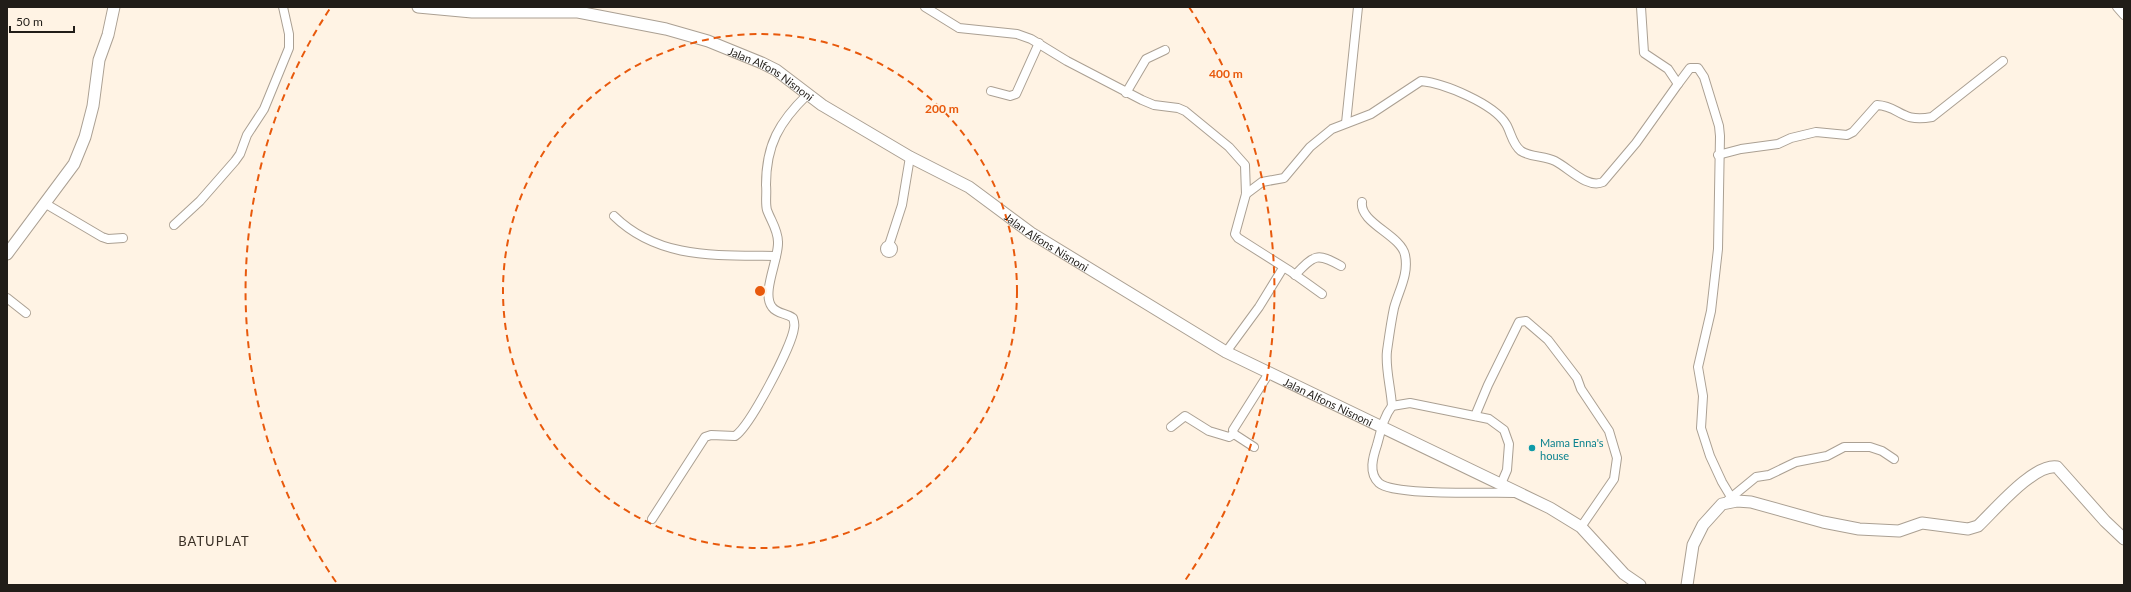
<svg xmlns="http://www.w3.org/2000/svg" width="2131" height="592" font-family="Lato,sans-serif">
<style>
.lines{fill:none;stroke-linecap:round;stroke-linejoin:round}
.street-casing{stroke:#aba093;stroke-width:10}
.secondary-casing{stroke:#aba093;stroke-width:13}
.street{stroke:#fff;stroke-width:8}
.secondary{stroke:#fff;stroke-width:11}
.ring{fill:none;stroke:#e8590c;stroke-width:2;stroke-dasharray:7 5}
.culture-dot{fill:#0f9aa8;stroke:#fff3e4;stroke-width:1.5}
.labels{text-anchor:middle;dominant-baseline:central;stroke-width:3.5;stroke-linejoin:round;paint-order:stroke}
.street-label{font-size:11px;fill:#211d18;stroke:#fff3e4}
.culture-label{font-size:11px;fill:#0d838f;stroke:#fff3e4;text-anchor:start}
.quarter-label{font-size:13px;letter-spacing:1px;fill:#392f25;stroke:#fff3e4}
.centre{fill:#e8590c;stroke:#fff3e4;stroke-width:2}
.ring-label{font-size:12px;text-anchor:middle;font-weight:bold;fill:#e8590c;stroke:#fff3e4;stroke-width:3.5;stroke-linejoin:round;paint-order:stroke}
</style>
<rect width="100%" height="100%" fill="#fff3e4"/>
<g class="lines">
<!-- street casing -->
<g class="street-casing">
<g id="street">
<polyline points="925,7 959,28 1017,34 1031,39 1067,61 1142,100 1154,105 1178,108 1185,111 1229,147 1245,165 1246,194 1235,234 1238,238 1290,271 1322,294"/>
<polyline points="2117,7 2124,15"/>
<polyline points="1678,84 1690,68 1698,68 1704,77 1719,126 1720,136 1718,249 1711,311 1698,367 1703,396 1701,428 1710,456 1722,482 1731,497"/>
<polyline points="991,91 1010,96 1016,94 1039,43"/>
<polyline points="1126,93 1146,59 1165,50"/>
<polyline points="1346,123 1358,7"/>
<path d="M1718,155l23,-6 37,-5 13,-6 25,-6 31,3 6,-3 24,-27c23,1 23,18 55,12l71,-56"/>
<path d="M1246,194l16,-12 22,-4 26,-31 22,-18 39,-15 50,-33c23,2 73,23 85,43 5,8 6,20 15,27 9,6 24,5 34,10 14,7 32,28 48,21l33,-39 42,-59 -10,-15 -24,-16 -3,-46"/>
<path d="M1362,202c-3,21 39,33 43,53 4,19 -6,35 -11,53 -3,14 -5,29 -7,43 -2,17 4,37 5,55"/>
<polyline points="46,204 102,237 108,239 123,238"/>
<path d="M614,216c45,44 104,39 162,40"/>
<polyline points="174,225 200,201 235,161 240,154 247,135 264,109 289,48 289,34 283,7"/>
<polyline points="889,245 902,205 910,157"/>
<circle cx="889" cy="249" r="4"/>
<path d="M1295,275c19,-20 22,-23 46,-9"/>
<polyline points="7,298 26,313"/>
<polyline points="1226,352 1259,307 1283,268"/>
<polyline points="1475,416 1488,385 1519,322 1526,321 1548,340 1577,378 1581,389 1609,431 1617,458 1614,479 1581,527"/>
<polyline points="1171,427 1185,416 1209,431 1229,437 1234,434"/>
<polyline points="1254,447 1234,434 1233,430 1269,373"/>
<path d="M1501,484l6,-14 2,-26 -5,-14 -15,-11 -79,-16 -18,3c-9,12 -11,25 -15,39 -4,12 -9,28 2,38 14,13 112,9 136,10"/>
<polyline points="1728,500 1756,477 1769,475 1796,462 1827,456 1844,447 1870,447 1882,451 1894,459"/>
<path d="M652,519l53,-82 6,-2 24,1c15,-10 57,-90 59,-108 1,-4 0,-7 -1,-10 -7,-5 -16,-4 -21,-11 -11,-14 7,-48 6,-65 0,-12 -7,-21 -11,-32 -2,-7 0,-17 -1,-25 0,-40 13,-63 42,-91"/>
</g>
</g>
<!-- secondary casing -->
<g class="secondary-casing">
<g id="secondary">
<path id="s1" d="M418,7l54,5h106l88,17 42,12 54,22 14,7 46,35 88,52 59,30 62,46 195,119 324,156 31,19 43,47 16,11"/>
<polyline points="7,254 74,164 85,137 93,106 99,60 108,35 114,7"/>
<path d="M1687,585l6,-40 10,-20 19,-21 15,-3 14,1 72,20 36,7 40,2 23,-8 46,6 10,-3c16,-15 56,-63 79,-59l48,54 19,18"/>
</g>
</g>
<!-- street -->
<use href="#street" class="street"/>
<!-- secondary -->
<use href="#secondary" class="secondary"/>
</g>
<!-- distance rings -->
<g class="ring">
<circle cx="760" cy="291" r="257"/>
<path d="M336 582A514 514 0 0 1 331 7M1189 7A514 514 0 0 1 1184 582"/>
</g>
<!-- markers -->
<circle class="culture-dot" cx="1532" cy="448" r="4"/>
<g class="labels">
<!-- street labels -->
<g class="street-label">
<text stroke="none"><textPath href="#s1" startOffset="365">Jalan Alfons Nisnoni</textPath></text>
<text stroke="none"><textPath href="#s1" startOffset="689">Jalan Alfons Nisnoni</textPath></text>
<text stroke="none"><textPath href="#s1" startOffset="1013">Jalan Alfons Nisnoni</textPath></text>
</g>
<!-- culture labels -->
<g class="culture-label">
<text x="1540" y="442">Mama Enna's<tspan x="1540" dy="13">house</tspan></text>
</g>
<!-- quarter labels -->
<g class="quarter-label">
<text x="214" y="541">BATUPLAT</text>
</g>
</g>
<circle cx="760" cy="291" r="6" class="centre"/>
<g class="ring-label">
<text x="1226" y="78">400 m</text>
<text x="942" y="113">200 m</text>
</g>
<!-- border -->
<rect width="2131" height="592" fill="none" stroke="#211d18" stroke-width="16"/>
<!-- scale -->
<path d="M10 26v6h64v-6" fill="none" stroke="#211d18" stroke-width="2"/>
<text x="16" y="26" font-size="12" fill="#211d18" stroke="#fff3e4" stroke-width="3" paint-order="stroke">50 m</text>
</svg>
